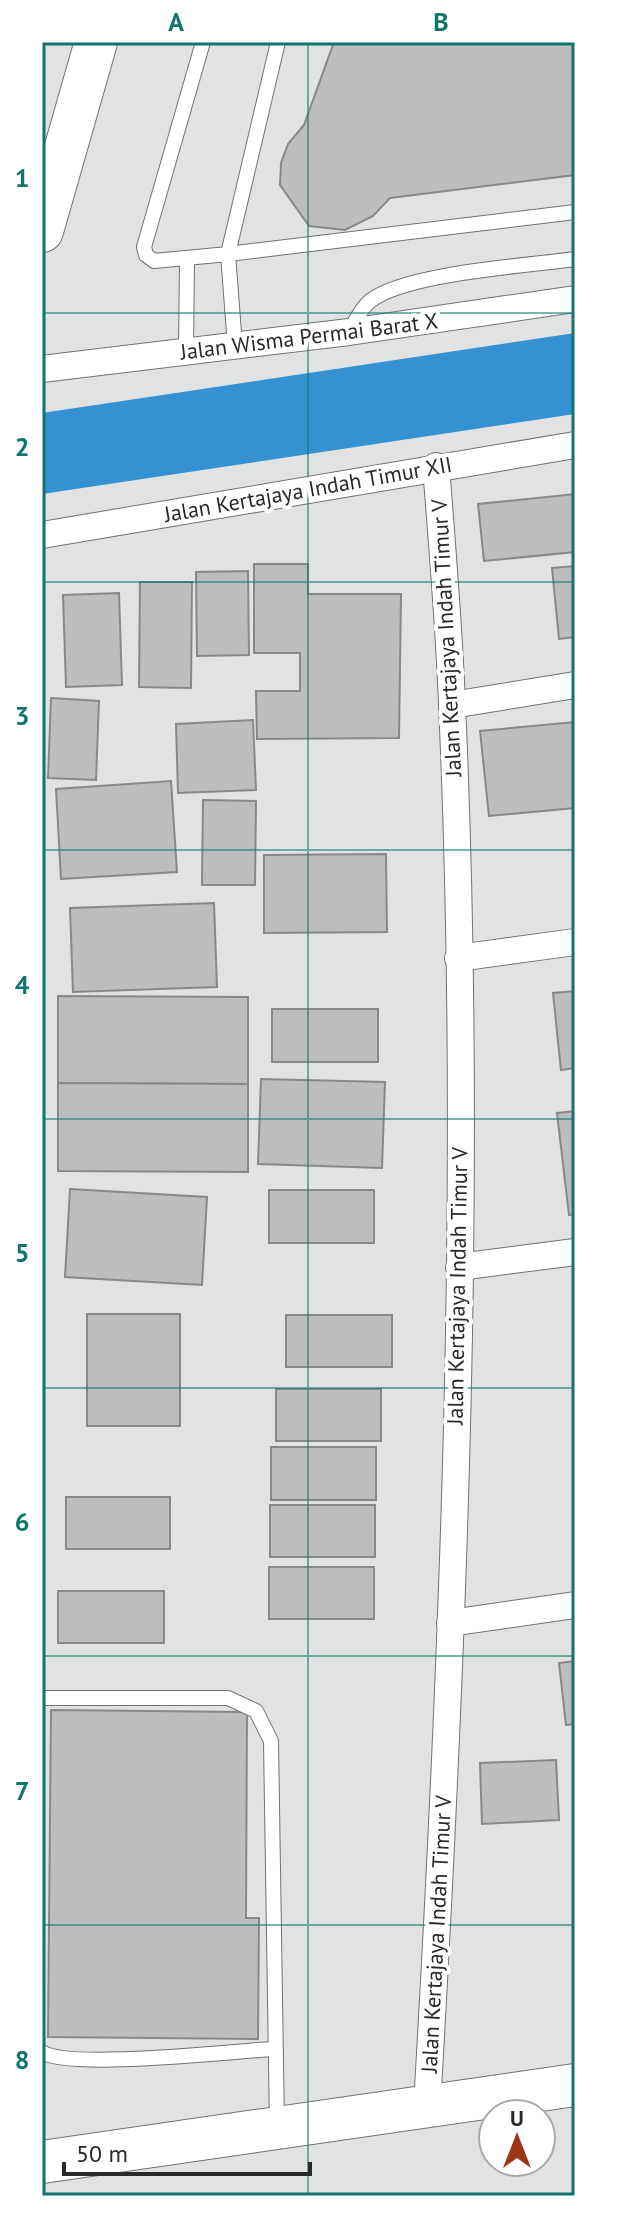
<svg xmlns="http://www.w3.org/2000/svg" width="617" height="2238" font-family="'PT Sans',sans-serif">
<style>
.water{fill:#3591d1}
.building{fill:#bebdbd;stroke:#898889;stroke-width:2}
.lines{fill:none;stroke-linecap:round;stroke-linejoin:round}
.service-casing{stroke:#717273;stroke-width:16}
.minor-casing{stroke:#717273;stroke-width:28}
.primary-casing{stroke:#717273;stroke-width:44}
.service{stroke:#fff;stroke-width:14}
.minor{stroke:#fff;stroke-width:26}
.primary{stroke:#fff;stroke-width:42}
.grid{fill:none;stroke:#0f766e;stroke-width:2;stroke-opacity:0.55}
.labels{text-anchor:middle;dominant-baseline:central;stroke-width:8;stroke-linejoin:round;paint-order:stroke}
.street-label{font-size:22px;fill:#282929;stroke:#fff}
.neatline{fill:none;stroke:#0f766e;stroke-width:3}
.grid-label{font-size:26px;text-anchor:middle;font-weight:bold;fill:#0f766e}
</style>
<rect width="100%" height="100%" fill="#e1e2e2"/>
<!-- water -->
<polygon class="water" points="575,333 575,414 42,494 42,413"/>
<!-- building -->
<g class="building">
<polygon points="334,42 575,42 575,175 390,198 373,216 345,230 309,226 280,185 281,163 288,144 304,125"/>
<polygon points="575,494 575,552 484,561 478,504"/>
<polygon points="254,564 308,564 308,594 401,594 399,738 257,739 256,691 300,691 300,653 254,653"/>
<polygon points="575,566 575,637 559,639 552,568"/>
<polygon points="248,571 249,655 197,656 196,572"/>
<polygon points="140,582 192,582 191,688 139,687"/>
<polygon points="119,593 122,685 66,687 63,595"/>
<polygon points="51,698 99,701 96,780 48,778"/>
<polygon points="253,720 256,790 178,793 176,724"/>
<polygon points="575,722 575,808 489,816 480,731"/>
<polygon points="171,781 177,872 61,879 56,789"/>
<polygon points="203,800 256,801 255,885 202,885"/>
<polygon points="386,854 387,932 264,933 264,855"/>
<polygon points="214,903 217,987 73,992 70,908"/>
<polygon points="575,991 575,1068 561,1070 553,993"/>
<polygon points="58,996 248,997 248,1084 58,1083"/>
<rect x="272" y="1009" width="106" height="53"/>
<polygon points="261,1079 385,1082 382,1168 258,1164"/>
<polygon points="58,1083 248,1084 248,1172 58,1171"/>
<polygon points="575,1111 575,1214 569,1215 557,1113"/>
<polygon points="70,1189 207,1197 202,1285 65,1277"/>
<rect x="269" y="1190" width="105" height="53"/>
<rect x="87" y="1314" width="93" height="112"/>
<rect x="286" y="1315" width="106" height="52"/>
<rect x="276" y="1389" width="105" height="52"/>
<rect x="271" y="1447" width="105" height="53"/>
<rect x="66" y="1497" width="104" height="52"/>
<rect x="270" y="1505" width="105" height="52"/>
<rect x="269" y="1567" width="105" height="52"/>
<rect x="58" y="1591" width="106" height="52"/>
<polygon points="575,1661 575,1724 566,1725 559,1663"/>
<polygon points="51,1710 247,1712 246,1918 259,1918 258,2039 48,2037"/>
<polygon points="556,1760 559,1820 482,1824 480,1763"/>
</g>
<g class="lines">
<!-- service casing -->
<g class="service-casing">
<g id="service">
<polyline points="203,42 144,247 146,255 154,261 228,254 235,346"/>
<polyline points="278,42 228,254 575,212"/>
<path d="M349,332c6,-10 12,-24 21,-31 35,-28 156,-35 205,-42"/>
<polyline points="186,352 187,260"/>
<polyline points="42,1698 228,1698 256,1711 271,1741 277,2126"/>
<path d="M42,2052c26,18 191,-1 231,-3"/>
</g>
</g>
<!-- minor casing -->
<g class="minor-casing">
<g id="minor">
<polyline points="42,369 349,332 575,299"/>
<polyline points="42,535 575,445"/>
<polyline points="452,705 575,685"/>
<polyline points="458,958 575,942"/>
<polyline points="459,1267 575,1252"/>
<polyline points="450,1623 575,1605"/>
<path d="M427,2106c27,-465 46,-935 25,-1402 -3,-79 -10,-159 -16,-238"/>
</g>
</g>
<!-- primary casing -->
<g class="primary-casing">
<g id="primary">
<polyline points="42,231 96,42"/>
<polyline points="42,2162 575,2085"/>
</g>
</g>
<!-- service -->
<use href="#service" class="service"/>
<!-- minor -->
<use href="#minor" class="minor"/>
<!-- primary -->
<use href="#primary" class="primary"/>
</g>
<!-- grid -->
<path class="grid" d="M308,42v2154M42,313h533M42,582h533M42,850h533M42,1119h533M42,1388h533M42,1656h533M42,1925h533"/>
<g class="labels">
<!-- street labels -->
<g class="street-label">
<text transform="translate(309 336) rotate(-7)">Jalan Wisma Permai Barat X</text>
<text transform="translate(308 489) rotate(-10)">Jalan Kertajaya Indah Timur XII</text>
<text transform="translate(446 638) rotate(-93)">Jalan Kertajaya Indah Timur V</text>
<text transform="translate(457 1286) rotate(-89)">Jalan Kertajaya Indah Timur V</text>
<text transform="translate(436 1934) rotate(-87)">Jalan Kertajaya Indah Timur V</text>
</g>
</g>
<!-- border -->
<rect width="617" height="2238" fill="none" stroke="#ffffff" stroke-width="88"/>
<!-- north arrow -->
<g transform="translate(517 2138)"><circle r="38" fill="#ffffff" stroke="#a9a9a9" stroke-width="2"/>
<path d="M0-6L14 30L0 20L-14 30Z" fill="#9d3616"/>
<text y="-12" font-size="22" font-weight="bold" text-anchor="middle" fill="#282929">U</text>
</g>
<!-- scale -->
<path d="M64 2162v12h246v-12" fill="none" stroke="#282929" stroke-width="4"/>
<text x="76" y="2162" font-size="24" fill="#282929" stroke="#ffffff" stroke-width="6" paint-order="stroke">50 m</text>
<rect x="44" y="44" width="529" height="2150" class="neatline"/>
<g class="grid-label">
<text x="176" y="31">A</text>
<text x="441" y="31">B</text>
<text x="22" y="187">1</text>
<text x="22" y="456">2</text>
<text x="22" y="725">3</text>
<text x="22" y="994">4</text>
<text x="22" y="1262">5</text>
<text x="22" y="1531">6</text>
<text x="22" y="1800">7</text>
<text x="22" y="2069">8</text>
</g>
</svg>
